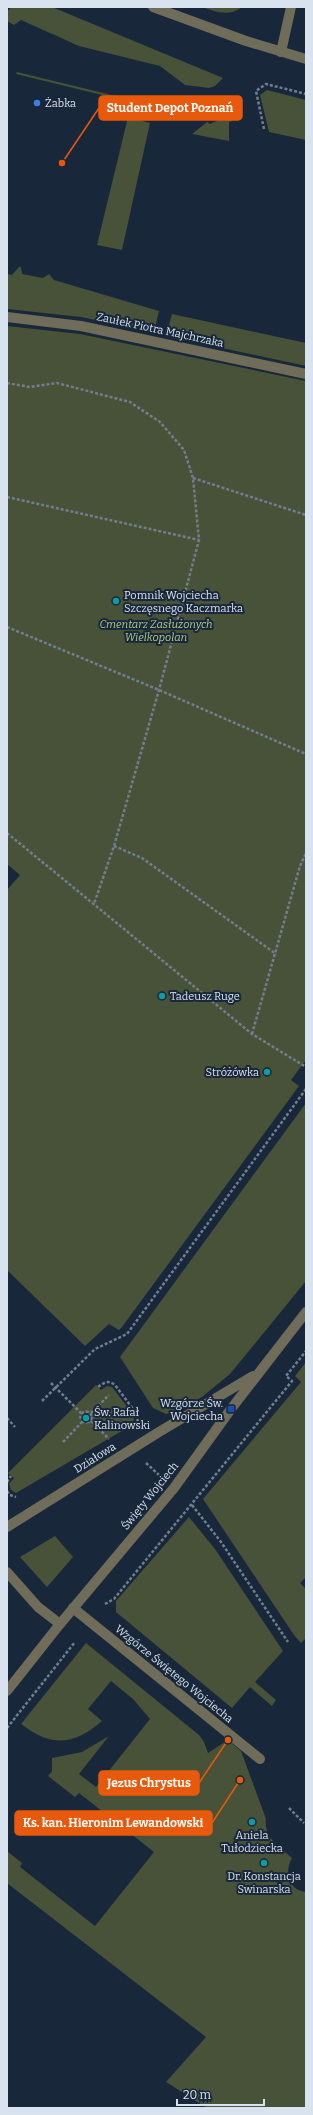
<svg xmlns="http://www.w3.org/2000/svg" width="313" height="2115" font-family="Bitter,serif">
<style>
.green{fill:#475238}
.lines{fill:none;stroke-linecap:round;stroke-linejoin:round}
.path{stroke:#727e8f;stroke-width:2.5;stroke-dasharray:3 2;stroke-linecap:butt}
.minor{stroke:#6f6c59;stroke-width:10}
.shop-dot{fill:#3f7fe0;stroke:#18273a;stroke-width:1.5}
.culture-dot{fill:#0f9aa8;stroke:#18273a;stroke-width:1.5}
.transit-dot{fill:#1a4fb4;stroke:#18273a;stroke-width:1.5}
.labels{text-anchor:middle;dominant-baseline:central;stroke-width:4;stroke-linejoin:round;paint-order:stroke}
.poi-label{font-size:11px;fill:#d9e3f0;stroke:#18273a;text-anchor:start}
.street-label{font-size:11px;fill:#d9e3f0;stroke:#18273a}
.park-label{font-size:11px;font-style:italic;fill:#aecb88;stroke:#18273a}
.leader{fill:none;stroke:#e8590c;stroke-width:1.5}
.callout-dot{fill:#e8590c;stroke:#18273a;stroke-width:1.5}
.callout{fill:#e8590c;stroke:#e8590c;stroke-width:1.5}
.callout-label{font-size:12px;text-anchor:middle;font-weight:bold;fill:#fff}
</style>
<rect width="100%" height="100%" fill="#18273a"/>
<!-- green -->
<g class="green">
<polygon points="11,7 52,7 223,78 215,86 209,88 185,85 160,66 79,46 21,20 14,25 7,21 7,12"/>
<path d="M202,7h40c-13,10 -26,5 -40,0z"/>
<polygon points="17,72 132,100 131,102 16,74"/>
<polygon points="267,90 306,100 306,140 269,132 260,95"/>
<polygon points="225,113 230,116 232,121 229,122 229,141 192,134 207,122 210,124 225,117"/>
<polygon points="128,117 150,123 122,250 97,245"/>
<polygon points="19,267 21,267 22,274 43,278 49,274 54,280 159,311 154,332 81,317 7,309 7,274 12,275"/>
<polygon points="172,314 306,343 306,366 166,336"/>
<polygon points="7,326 80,334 306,381 306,1060 291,1080 299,1086 122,1327 119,1330 109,1324 85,1346 7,1270 7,890 20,875 7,864"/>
<polygon points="306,1103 306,1281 230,1374 202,1397 173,1413 166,1414 153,1408 120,1357"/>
<polygon points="306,1362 306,1577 300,1583 306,1589 306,1638 301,1643 294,1635 203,1499 301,1382 295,1376"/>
<polygon points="96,1385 101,1390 107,1386 112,1387 132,1413 134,1419 132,1425 16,1493 11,1490 9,1484 14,1478 8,1473"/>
<polygon points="189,1517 215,1549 283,1651 255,1682 276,1700 272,1706 250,1687 232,1708 116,1612 116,1601"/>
<polygon points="55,1536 73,1557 47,1587 20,1557"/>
<path d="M86,1643l113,92 5,7 4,11 20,-13 13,11 25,68c-2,20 13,27 26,39 -8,14 -4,32 14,34v216h-99l-41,-26 40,-45 -199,-154v-32l15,12 -2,4 75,59 59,-74 -75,-59 -4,4 -27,-21 4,-5v-13l30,-6 27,-16 -30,38 17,13 54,-68 -17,-20 -22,-18 -23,28 14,12c-29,25 -51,26 -81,3z"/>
</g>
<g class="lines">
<!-- path -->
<g class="path">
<polyline points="264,129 256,91 266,84 306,94"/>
<polyline points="7,383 30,387 57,383 130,402 160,422 184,450 193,478 199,540 159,690 114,846 94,904"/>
<polyline points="193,478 306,515"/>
<polyline points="7,497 199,540"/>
<polyline points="7,627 159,690 306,754"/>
<polyline points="7,833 252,1034 306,1067"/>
<polyline points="114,846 142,858 276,954"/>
<polyline points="252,1034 300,866 306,853"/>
<polyline points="51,1383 82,1414"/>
<path d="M98,1387c7,-5 10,-7 17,-2l21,28 2,9"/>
<polyline points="42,1401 95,1349 127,1334 306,1089"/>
<circle cx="86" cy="1417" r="5.5"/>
<polyline points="91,1413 109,1395"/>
<polyline points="7,1418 15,1427"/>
<polyline points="91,1421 109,1439"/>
<polyline points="63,1442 82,1422"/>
<polyline points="146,1463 159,1475"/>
<polyline points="7,1482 11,1476"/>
<polyline points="7,1491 10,1495 16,1497"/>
<polyline points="192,1505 221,1542 288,1642"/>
<polyline points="105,1604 114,1599 292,1381 286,1376 306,1351"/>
<polyline points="7,1728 75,1642"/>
<polyline points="289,1808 304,1823"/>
</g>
<!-- minor -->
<g class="minor">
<polyline points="153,7 246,41 306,59"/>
<polyline points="281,52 291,7"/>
<polyline points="7,317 81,326 306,374"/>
<polyline points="7,1527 159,1432 253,1376"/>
<polyline points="7,1572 38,1607 60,1624"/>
<polyline points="73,1608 260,1759"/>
<polyline points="7,1691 60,1624 174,1488 231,1409 306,1312"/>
</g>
</g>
<!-- markers -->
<circle class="shop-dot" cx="37" cy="103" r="4"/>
<g class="culture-dot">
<circle cx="116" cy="601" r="4"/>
<circle cx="162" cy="996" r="4"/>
<circle cx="267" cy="1072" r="4"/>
<circle cx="86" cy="1418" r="4"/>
<circle cx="252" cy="1822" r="4"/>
<circle cx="264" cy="1863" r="4"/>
</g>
<rect class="transit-dot" x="227" y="1405" width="8" height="8" rx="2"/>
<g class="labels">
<!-- poi labels -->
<g class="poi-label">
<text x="45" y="103">Żabka</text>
<text x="124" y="595">Pomnik Wojciecha<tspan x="124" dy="13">Szczęsnego Kaczmarka</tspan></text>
<text x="170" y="996">Tadeusz Ruge</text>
<text x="259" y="1072" text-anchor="end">Stróżówka</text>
<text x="223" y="1403" text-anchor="end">Wzgórze Św.<tspan x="223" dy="13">Wojciecha</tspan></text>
<text x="94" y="1412">Św. Rafał<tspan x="94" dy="13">Kalinowski</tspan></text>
<text x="252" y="1835" text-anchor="middle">Aniela<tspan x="252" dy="13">Tułodziecka</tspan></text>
<text x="264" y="1876" text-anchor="middle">Dr. Konstancja<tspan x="264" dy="13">Swinarska</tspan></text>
</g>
<!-- street labels -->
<g class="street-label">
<text transform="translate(160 330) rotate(12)">Zaułek Piotra Majchrzaka</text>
<text transform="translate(95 1458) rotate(-32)">Działowa</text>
<text transform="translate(150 1496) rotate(-51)">Święty Wojciech</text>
<text transform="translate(174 1674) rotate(39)">Wzgórze Świętego Wojciecha</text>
</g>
<!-- park labels -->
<g class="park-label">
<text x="156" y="624">Cmentarz Zasłużonych<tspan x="156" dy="13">Wielkopolan</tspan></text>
</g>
</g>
<!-- callouts -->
<path class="leader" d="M62 163L99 108M228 1740L199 1783M240 1780L212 1823"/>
<g class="callout-dot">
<circle cx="62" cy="163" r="4"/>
<circle cx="228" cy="1740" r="4"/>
<circle cx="240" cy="1780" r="4"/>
</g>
<g class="callout">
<rect x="99" y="96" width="143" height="24" rx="4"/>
<rect x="99" y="1771" width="100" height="24" rx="4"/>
<rect x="15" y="1811" width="197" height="24" rx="4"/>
</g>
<g class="callout-label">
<text x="170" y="112">Student Depot Poznań</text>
<text x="149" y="1787">Jezus Chrystus</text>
<text x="113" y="1827">Ks. kan. Hieronim Lewandowski</text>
</g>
<!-- border -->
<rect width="313" height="2115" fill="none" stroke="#d9e3f0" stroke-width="16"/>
<!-- scale -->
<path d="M177 2099v6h87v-6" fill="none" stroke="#d9e3f0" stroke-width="2"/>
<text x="183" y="2099" font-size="12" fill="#d9e3f0" stroke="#18273a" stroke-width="3" paint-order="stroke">20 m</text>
</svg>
